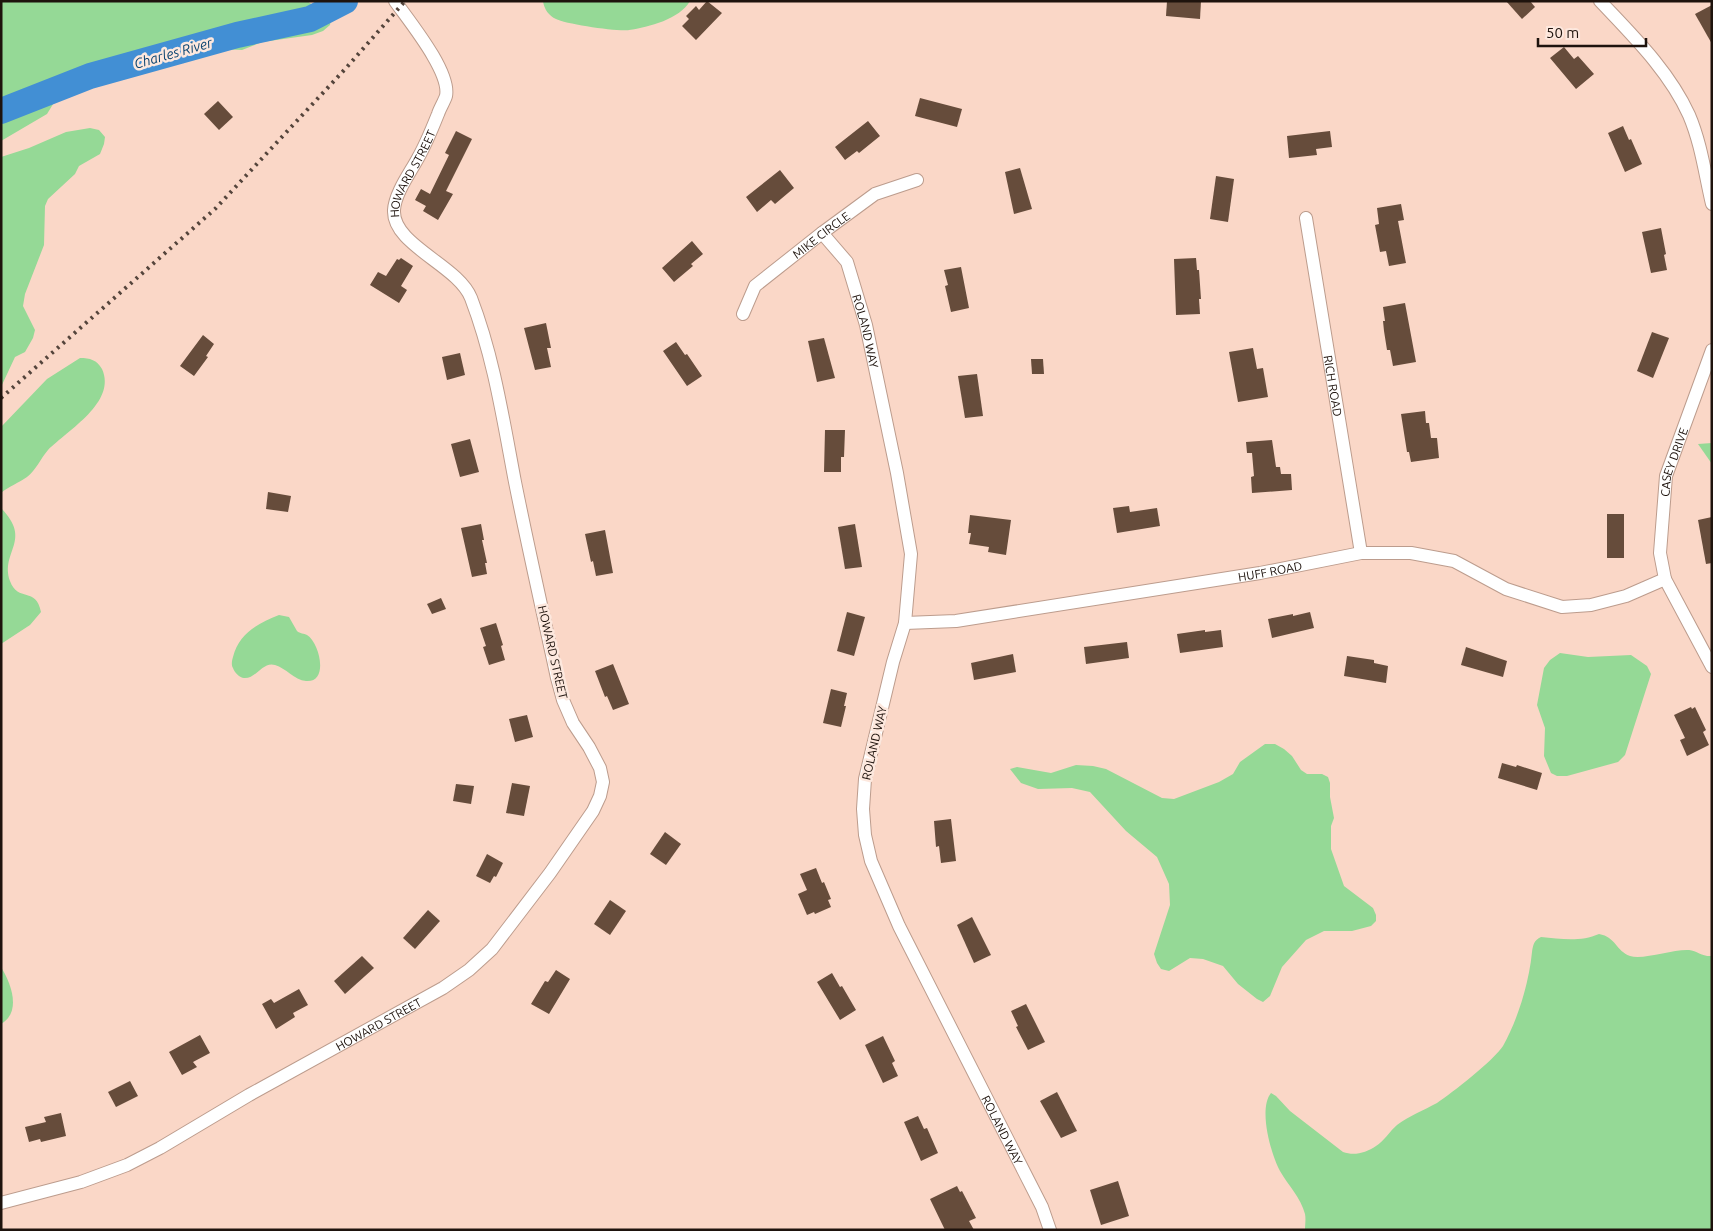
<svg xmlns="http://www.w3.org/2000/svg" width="1713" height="1231" font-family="Ubuntu,sans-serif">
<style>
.green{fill:#95d996}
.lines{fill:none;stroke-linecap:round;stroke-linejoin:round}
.river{stroke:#428fd4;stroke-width:26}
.building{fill:#664c3b}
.street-casing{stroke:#bc9c8d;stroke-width:14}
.street{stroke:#fff;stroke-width:12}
.rail{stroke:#54443b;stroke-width:4;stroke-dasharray:2.5 5;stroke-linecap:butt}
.labels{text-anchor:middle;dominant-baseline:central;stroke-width:5;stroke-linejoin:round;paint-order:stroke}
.street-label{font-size:12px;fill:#1e130d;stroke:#fde8de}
.water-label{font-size:14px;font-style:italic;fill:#094370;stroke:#fde8de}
</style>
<rect width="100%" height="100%" fill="#fad7c7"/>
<!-- green -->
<g class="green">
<polygon points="1,1 307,1 326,14 331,19 330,25 323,31 312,35 262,42 242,50 218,49 193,58 167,63 146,72 58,96 47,114 1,141"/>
<path d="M543,1h147c-10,18 -41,26 -61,29 -10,2 -64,-6 -73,-11 -7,-3 -12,-10 -13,-18z"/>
<polygon points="90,128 99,130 105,137 104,144 100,154 79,166 75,174 48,199 45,206 44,245 25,294 23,306 35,330 33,338 25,352 15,357 1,387 1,157 29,148 66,132"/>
<path d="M80,358c10,0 17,2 22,11 15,33 -34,61 -54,81 -7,8 -12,20 -21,27 -8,6 -18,9 -26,16v-66l46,-48z"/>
<polygon points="1712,443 1712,464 1698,444"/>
<path d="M1,508c32,33 -1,43 9,73 8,22 26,5 31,31l-11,13 -29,19z"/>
<path d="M279,615l10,2 8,14c3,3 7,2 10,4 13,8 22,48 -1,46 -12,-1 -20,-13 -31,-16 -12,-4 -19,14 -31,13 -4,0 -10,-6 -11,-10 -2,-3 -1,-8 0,-11 6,-24 24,-33 46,-42z"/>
<polygon points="1560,653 1588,657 1631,655 1647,666 1651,674 1625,755 1618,762 1567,776 1557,776 1551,773 1544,756 1545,728 1537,705 1544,668 1550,660"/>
<polygon points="1265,744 1275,744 1284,749 1292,756 1301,770 1307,774 1322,774 1328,777 1330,783 1330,797 1334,818 1331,826 1331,849 1344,886 1373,908 1376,915 1376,921 1371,926 1352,931 1324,931 1306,940 1282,967 1270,996 1263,1002 1257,999 1238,984 1223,966 1203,959 1190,958 1169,971 1161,969 1157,963 1154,954 1170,905 1169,884 1157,857 1126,831 1090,792 1072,788 1038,789 1021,783 1010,769 1017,767 1051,773 1076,765 1093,766 1106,769 1162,798 1174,799 1219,782 1233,774 1240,762"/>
<path d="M1599,934c17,3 17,17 31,22 14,4 43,-7 59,-6 8,1 14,7 23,6v274h-407c0,-5 1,-11 0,-16 -4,-16 -17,-29 -25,-43 -9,-17 -22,-62 -9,-78l5,3 14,15 53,41c11,4 23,1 33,-6 8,-5 14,-15 21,-21 12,-9 27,-15 40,-22 15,-10 57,-43 66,-57 15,-27 26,-63 29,-94 1,-7 2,-12 9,-15 20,2 40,5 58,-3z"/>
<path d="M1,967c10,16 21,45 0,57z"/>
</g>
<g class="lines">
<!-- river -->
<polyline class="river" points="1,111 90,76 237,35 310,19 345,1"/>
</g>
<!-- building -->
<g class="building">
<polygon points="707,1 722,13 696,40 682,26 689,19 686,16 696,6 699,10"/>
<polygon points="1167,1 1201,1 1200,19 1166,16"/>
<polygon points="1506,1 1530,1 1535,7 1522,19"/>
<polygon points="1712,5 1712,44 1695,14"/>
<polygon points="1564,47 1574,59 1578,56 1594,74 1576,89 1550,58"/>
<polygon points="920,98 962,109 957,127 915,116"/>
<polygon points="218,101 233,117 219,130 204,114"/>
<polygon points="868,121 880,136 859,153 857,151 845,160 835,147"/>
<polygon points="1623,126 1629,140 1631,139 1642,164 1625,172 1608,133"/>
<polygon points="456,131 472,139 446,191 453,194 438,220 423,211 426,206 415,200 421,189 430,194 449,155 445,153"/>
<polygon points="1330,131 1332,147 1316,149 1317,155 1289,158 1287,136"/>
<polygon points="1020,168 1032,209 1014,214 1005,172"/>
<polygon points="780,170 794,188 775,204 771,200 757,212 746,197"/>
<polygon points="1216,176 1234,179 1228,222 1210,219"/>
<polygon points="1401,204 1404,220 1398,221 1406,263 1389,266 1386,251 1380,252 1375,225 1379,224 1377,208"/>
<polygon points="1661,228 1666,254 1664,255 1667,270 1651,273 1642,232"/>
<polygon points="692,241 703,254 691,264 693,266 674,282 662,268"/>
<polygon points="401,258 413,266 401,286 407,290 399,303 370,285 378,272 386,276 397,259 399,260"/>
<polygon points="1196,258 1197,270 1199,270 1201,299 1199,299 1200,314 1176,315 1174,259"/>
<polygon points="961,267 969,308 951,312 945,286 948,285 944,270"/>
<polygon points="1405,303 1416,362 1393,366 1390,350 1387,350 1384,331 1383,321 1385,321 1383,307"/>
<polygon points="546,323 551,348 547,348 551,367 535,370 524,328"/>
<polygon points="1652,332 1669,338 1653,378 1637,371"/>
<polygon points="203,335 214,344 206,356 208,357 194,376 180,366"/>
<polygon points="824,338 835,378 817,382 808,341"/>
<polygon points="676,342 685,355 687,354 702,376 687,386 663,351"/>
<polygon points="1253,348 1257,369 1263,368 1268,397 1238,402 1229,352"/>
<polygon points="460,353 465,375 447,380 442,357"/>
<polygon points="1031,359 1043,359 1044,374 1032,374"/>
<polygon points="977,374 983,416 965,418 958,376"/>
<polygon points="1425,411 1426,423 1429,423 1431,438 1437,438 1439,458 1411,462 1409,452 1407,452 1401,414"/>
<polygon points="825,430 845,430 844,457 841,457 841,472 824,472"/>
<polygon points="470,439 479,472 460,477 451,444"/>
<polygon points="1272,440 1276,467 1280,467 1281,474 1291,474 1292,490 1252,493 1251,477 1254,476 1252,453 1247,453 1246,442"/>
<polygon points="268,492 291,496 288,512 266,509"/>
<polygon points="1129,506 1130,512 1157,508 1160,526 1117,533 1113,508"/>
<rect x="1607" y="514" width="17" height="44"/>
<polygon points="970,515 1011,520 1006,555 988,552 989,547 969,544 971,533 968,533"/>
<polygon points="1712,517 1712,563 1706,564 1698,520"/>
<polygon points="481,524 484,540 482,540 487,563 485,563 487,574 472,577 461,528"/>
<polygon points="855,524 862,567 845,569 838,527"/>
<polygon points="605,530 613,573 596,576 593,561 591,562 585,534"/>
<polygon points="441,598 446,609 432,614 427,604"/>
<polygon points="847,612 865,617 854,656 837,651"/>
<polygon points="1310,612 1314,628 1272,638 1268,619 1293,614 1293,616"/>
<polygon points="496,623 503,645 501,646 505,660 489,665 483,647 486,646 480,628"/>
<polygon points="1205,630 1205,632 1221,630 1223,647 1180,653 1177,634"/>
<polygon points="1127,642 1129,658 1086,664 1084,647"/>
<polygon points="1466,647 1507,661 1503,677 1461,665"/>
<polygon points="1013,654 1016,672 974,680 971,663"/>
<polygon points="1347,656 1374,660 1374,663 1388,666 1386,683 1344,676"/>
<polygon points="613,664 629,704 613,710 607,696 605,697 595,671"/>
<polygon points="831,689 847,693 844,706 846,706 841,727 823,723"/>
<polygon points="1691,707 1692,709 1695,707 1706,730 1703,732 1709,745 1687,756 1680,740 1685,738 1674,715"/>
<polygon points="527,715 533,737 515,742 509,719"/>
<polygon points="1502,763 1516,767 1517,765 1542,773 1537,790 1498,778"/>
<polygon points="512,783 530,786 524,816 506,813"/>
<polygon points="456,784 474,786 471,804 453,801"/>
<polygon points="951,819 956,861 941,863 939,846 936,847 934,821"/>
<polygon points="665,832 681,844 666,865 650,854"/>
<polygon points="487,854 503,863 496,877 494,876 490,883 476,876"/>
<polygon points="816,868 822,883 824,882 831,899 828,900 831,907 815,914 814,912 807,915 798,894 807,890 800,874"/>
<polygon points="610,900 626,911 610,935 594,924"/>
<polygon points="428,910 440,921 415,949 403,938"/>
<polygon points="972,917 991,955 974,963 957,925"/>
<polygon points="362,956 374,968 345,994 334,981"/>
<polygon points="556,970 570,979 549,1014 531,1004 545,981 548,982"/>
<polygon points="832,973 840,987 842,986 856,1010 840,1020 817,982"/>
<polygon points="299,989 308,1005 293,1013 295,1017 276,1029 262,1004 271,999 274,1003"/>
<polygon points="1026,1004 1045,1042 1028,1050 1016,1027 1018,1026 1011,1011"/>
<polygon points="200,1035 210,1053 193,1062 197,1067 182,1075 169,1052"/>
<polygon points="883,1036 895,1061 892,1063 898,1076 883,1083 865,1045"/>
<polygon points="130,1081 138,1096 116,1107 108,1092"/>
<polygon points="1057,1092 1077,1131 1061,1138 1040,1101"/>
<polygon points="61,1113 66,1136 41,1142 40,1139 29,1142 25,1127 46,1122 44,1117"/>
<polygon points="918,1116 924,1129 927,1128 938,1153 921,1161 904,1122"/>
<polygon points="1118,1181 1129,1216 1101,1225 1090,1190"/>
<polygon points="957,1186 960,1192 962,1191 976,1218 969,1221 974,1230 945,1230 930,1199"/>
</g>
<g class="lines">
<!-- street casing -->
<g class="street-casing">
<g id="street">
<path d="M1600,1c33,35 69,70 89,114 12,28 16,59 23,89"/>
<path id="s1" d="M1306,218l55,335"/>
<path id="s2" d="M822,233l25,29 19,63 31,148 14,81 -6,69 -12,39 -28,117 -2,30 2,26 6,26 28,65 143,281 8,23"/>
<path id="s3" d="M743,314l12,-28 67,-53 53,-39 42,-14"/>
<polyline points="1665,579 1712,667"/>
<path id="s4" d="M905,623l51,-2 304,-48 101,-20h50l43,8 52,28 56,18 29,-2 35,-9 39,-17 -5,-26 6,-77 46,-126"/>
<path id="s5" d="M1,1203l80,-21 46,-17 33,-17 89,-53 194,-107 26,-18 23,-21 58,-76 43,-62 7,-15 3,-14 -3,-14 -11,-21 -16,-24 -10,-23 -6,-22c-14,-65 -29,-131 -42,-196 -12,-63 -21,-124 -44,-184 -13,-33 -79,-53 -77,-88 1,-17 16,-37 24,-52 8,-14 14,-29 20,-44 2,-6 6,-12 8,-18 5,-24 -37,-75 -51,-95"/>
</g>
</g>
<!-- street -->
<use href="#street" class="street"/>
<!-- rail -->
<polyline class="rail" points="1,398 215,209 347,67 405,1"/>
</g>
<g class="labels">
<!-- street labels -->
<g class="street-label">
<text stroke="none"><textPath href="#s5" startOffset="1424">HOWARD STREET</textPath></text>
<text stroke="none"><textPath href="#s3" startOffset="114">MIKE CIRCLE</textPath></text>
<text stroke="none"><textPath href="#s2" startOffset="110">ROLAND WAY</textPath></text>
<text stroke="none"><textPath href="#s1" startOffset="170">RICH ROAD</textPath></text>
<text stroke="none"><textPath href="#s4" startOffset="900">CASEY DRIVE</textPath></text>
<text stroke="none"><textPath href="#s4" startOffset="369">HUFF ROAD</textPath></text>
<text transform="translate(553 652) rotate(77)">HOWARD STREET</text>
<text transform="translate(874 743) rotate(-77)">ROLAND WAY</text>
<text stroke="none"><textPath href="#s5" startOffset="420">HOWARD STREET</textPath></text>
<text stroke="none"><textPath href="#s2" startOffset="950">ROLAND WAY</textPath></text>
</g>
<!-- water labels -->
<g class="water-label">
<text transform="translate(173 53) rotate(-16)">Charles River</text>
</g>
</g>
<!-- border -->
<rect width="1713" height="1231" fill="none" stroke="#1e130d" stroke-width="5"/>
<!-- scale -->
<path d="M1538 38v8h108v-8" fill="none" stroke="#1e130d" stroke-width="2.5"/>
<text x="1546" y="38" font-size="15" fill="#1e130d" stroke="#fde8de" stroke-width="4" paint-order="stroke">50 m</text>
</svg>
